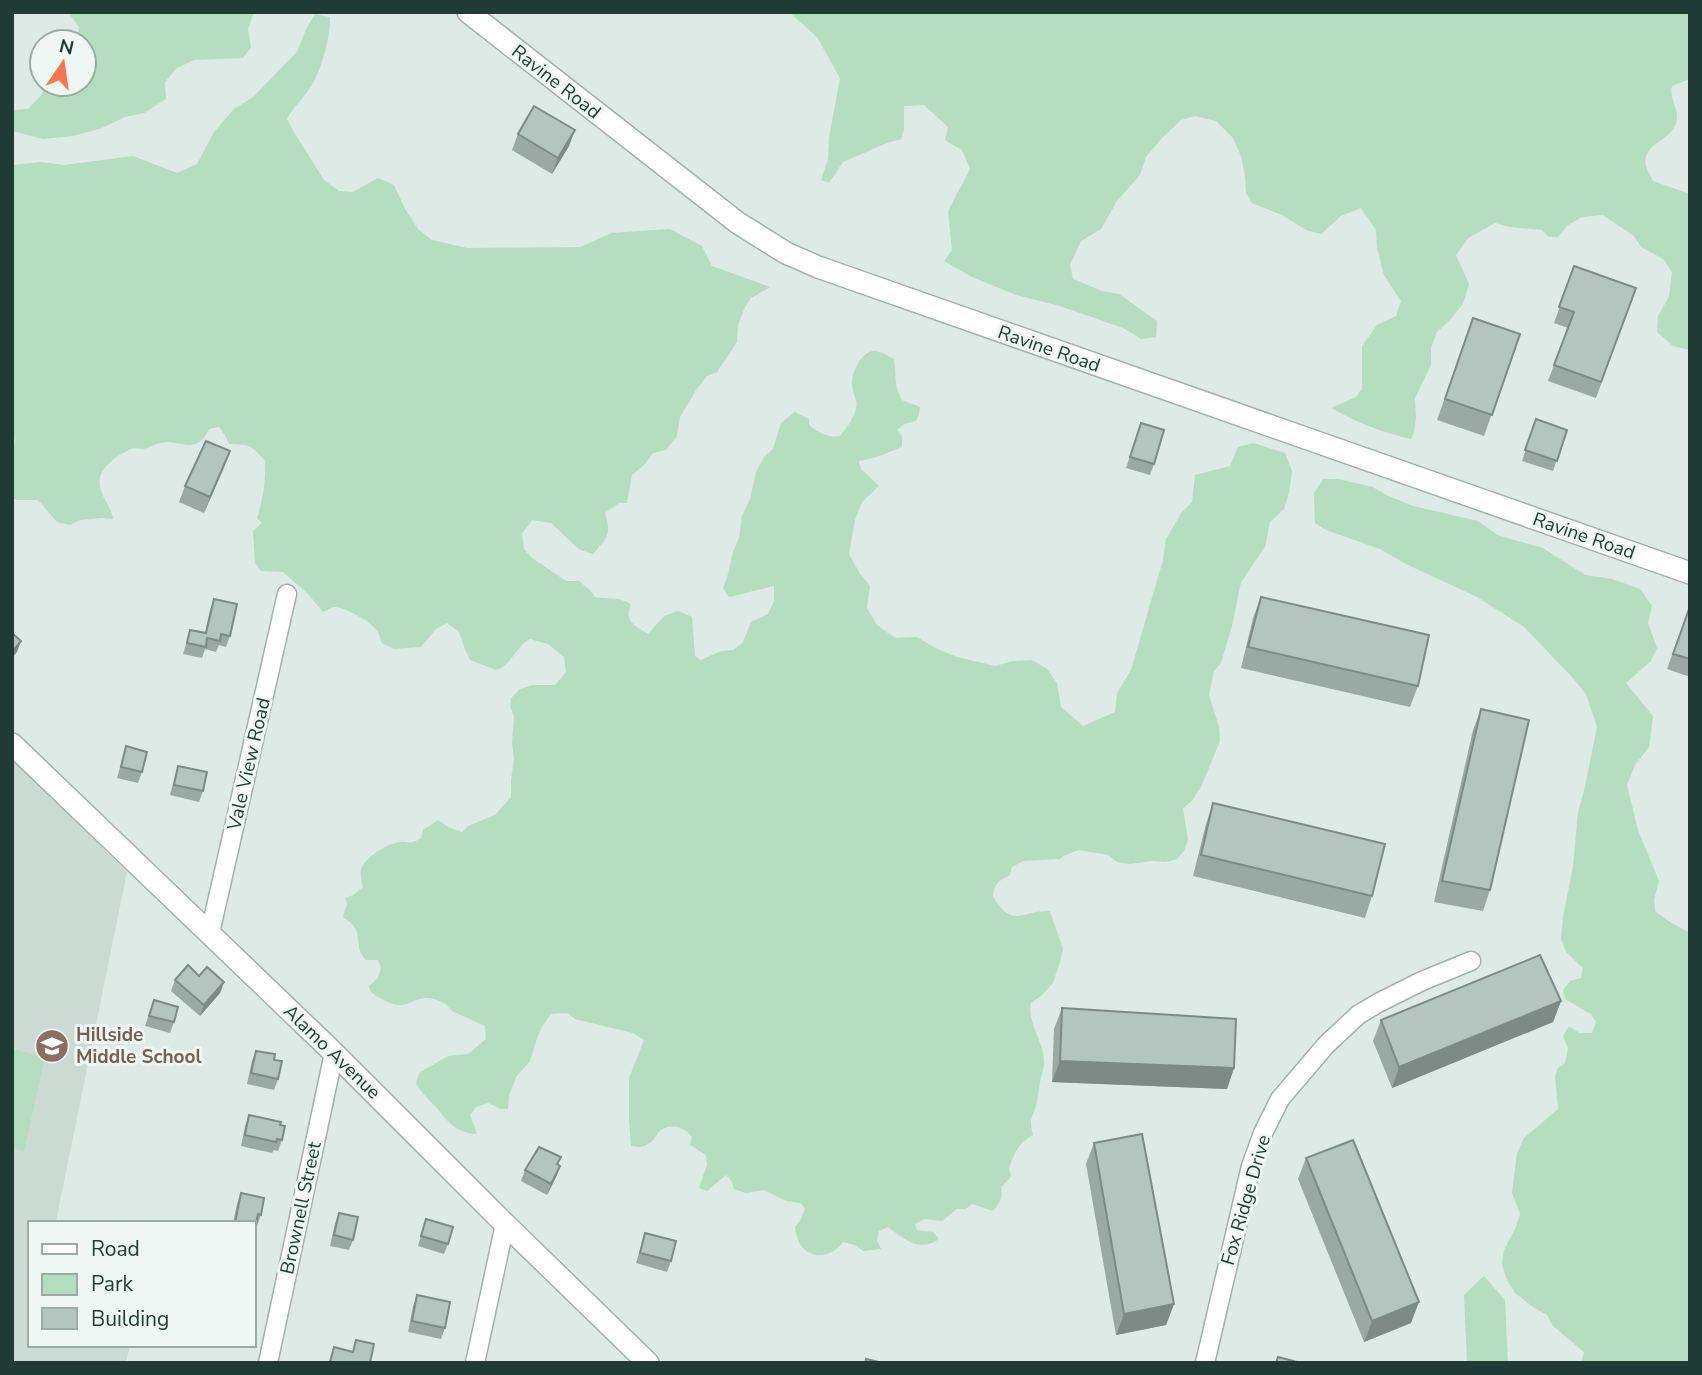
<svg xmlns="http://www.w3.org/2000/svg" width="1702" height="1375" font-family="'Nunito Sans',sans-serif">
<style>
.built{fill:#ccdad4}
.green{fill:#b5ddbf}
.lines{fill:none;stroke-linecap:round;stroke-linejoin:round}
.minor-casing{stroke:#a1b2ac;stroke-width:21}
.tertiary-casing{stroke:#a1b2ac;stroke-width:24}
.minor{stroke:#fff;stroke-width:18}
.tertiary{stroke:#fff;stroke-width:21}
.wall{fill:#9aa9a3}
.shaded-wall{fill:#7d8a85}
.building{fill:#b3c5be;stroke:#7d8a85;stroke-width:2}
.labels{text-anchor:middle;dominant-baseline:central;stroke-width:6;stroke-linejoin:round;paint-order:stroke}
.street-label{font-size:19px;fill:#1f3b33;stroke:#eef7f3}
.education-label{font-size:19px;font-weight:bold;fill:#785e54;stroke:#eef7f3;text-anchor:start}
</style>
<rect width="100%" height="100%" fill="#deeae5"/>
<!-- built -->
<polygon class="built" points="12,760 127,872 56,1221 62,1223 30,1223 30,1345 130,1345 126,1363 12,1363"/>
<!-- green -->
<g class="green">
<polygon points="68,12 254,12 248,29 251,47 243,58 194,60 177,68 165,82 166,99 144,113 125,117 102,128 73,136 43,139 12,131 12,110 28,109 42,94 45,84 84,84 84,42 77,42 79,27"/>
<path d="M789,12h901v67l-18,7c-3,12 6,21 5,32 -1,23 -36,23 -31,48 1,5 5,10 7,15l37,13v156l-17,-4 -16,-14 1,-16 11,-19 3,-25 -9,-13 -22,-12 -7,-11 -31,-21 -21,2 -14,8 -10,12h-9l-7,-7 -32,-3 -15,-4 -27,15 -12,17 13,29 -6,20 -14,17 -12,11 -6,16v17l-16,33 1,20 -2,15 -3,6c-28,-6 -55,-17 -80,-31l25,-11 6,-8v-43l15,-21 19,-9 5,-15 -17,-26 -7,-27 -1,-18 -15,-22 -20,8 -20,18 -15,-4 -24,-15 -30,-12 -6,-10 -1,-17 -4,-20 -8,-18 -17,-17 -21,-5 -14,4 -19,18 -16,19 -6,18 -23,26 -16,28 -20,12 -11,24 3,14 29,12 17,3 38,27 -1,16 -15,2 -18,-11 -63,-22 -44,-11 -44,-18 -28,-16 8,-11 -4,-39 22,-42 -8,-19 -17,-10 3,-13 -24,-22 -20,1v23l-3,10 -14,4 -44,19 -14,21 -8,-3 7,-21 1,-21 11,-60 -23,-41z"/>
<path d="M315,14l15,3c0,21 -7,47 -17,66 -7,13 -19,22 -26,36l5,10 32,51 15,11 14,1 25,-14 16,7 11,24 13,20 14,11 35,8 114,-1 30,-14 59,-4 32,17 10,20 58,21 -19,11 -6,9 -7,18 -1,17 -20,30 -10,4 -11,14 -16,27 -3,19 -11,14 -13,3 -9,12 -12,10 -5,28h-8l-14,10c7,22 2,24 -12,41l-13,-4 -29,-27 -19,-3 -10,14 2,15 8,9 34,23h13l11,9 5,7c16,3 22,-1 36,7 -7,18 3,21 17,30l16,-18 14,-5 14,6 3,39 6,4 20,-9 12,-1 10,-8 8,-20 17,-8 6,-13v-15l-45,11 -6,-9 4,-10 6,-26 6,-14 3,-22 8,-17 6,-27 8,-15 9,-8 8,-26 14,-11 14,7v6c10,8 18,13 31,11 7,-9 14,-17 16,-28 2,-8 -3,-14 -4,-22 -1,-12 8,-33 21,-35 7,-1 15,5 21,8 3,18 -1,24 8,41l18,7 -1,7 -3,7 -12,3 -7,6 5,6v11l-25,10 -18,4 2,8 18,17 -17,16 -7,18 -6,34 10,18 11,14 -3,22 10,17 18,13 22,-1 18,11 22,9 38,9 18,-5 19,-1 15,9 10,14 4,24 22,19 32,-14 2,-19 14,-23 32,-110 3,-21 16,-27 10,-10 3,-27 35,-9 8,-19 15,-4 32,10 7,18 -3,22 -5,16 -14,13 -5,25 -24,35 -9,44 -11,37 -7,8 -5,24 10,32 1,14 -19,46 -9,14 -9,7 5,32 -4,11 -7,8 -11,3 -13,-1 -23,3 -13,-2 -9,-7 -29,-5 -16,6 -3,3 -37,2 -11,6 -2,8c-11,6 -16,8 -17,21 20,34 28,14 57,15l13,38 -3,13 -7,21 -11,12 -11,8c-4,21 13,38 13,58 1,6 -2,10 -3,16 -2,9 -3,24 -6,32 -5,12 -5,13 -2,26 -14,7 -20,20 -24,34l2,8 -10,10c2,11 -1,16 -8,24l-21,-7 -6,5h-9l-15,12 -17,-2 -10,5 2,6 16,2 6,7c-20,14 -35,0 -51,-12l-9,4 -2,9 4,9 -18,2 -8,-6 -12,-3c-10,15 -32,19 -43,2 -3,-5 -4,-11 -5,-17l5,-6 5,-12 -4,-6 -15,-2 -22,-11 -18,3 -12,-4 -2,-7 -6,-7 -19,16 -8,-3 8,-23 -1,-10 -16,-10 2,-8c-8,-10 -20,-15 -32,-6 -4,4 -6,10 -12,13 -6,4 -11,3 -17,2l-2,-25v-43l15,-38 -11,-7 -58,-14 -8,-6 -16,1 -8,11 -5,10 -8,26 -14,16 -7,19 -1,13h-7l-13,-6 -12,4 -6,8 7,19c-22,-1 -29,-13 -42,-28 -7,-7 -13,-13 -19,-22l3,-11 29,-17 20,-2 18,-15 -1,-13 -33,-15c-9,-11 -22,-16 -36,-11 -5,2 -10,5 -16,5 -9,0 -24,-8 -30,-14l-1,-5 9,-8 3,-10 -3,-8h-12c-11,-12 -5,-17 -10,-30 -2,-6 -8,-9 -13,-13l4,-13 -2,-6 8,-3 10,-8c-1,-4 -3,-12 -2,-17 3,-12 23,-24 34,-27 13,-4 12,4 26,-5l2,-8 15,-10 10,7 14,5 6,-6 27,-11 16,-18v-17l3,-21 -2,-17 2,-25 -4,-11 1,-8 9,-9 13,-4h22l11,-13 -2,-15 -16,-13 -18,-5c-16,9 -17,25 -34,31l-26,-10 -6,-13 -5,-15 -12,-9 -11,6 -15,18 -27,2 -12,-6c-2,-3 -2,-8 -4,-11 -5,-9 -34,-26 -44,-25 -4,1 -7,3 -11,5l-15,-18 -25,-22 -22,-1 -6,-8 -2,-32 9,-8 -5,-5c6,-19 9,-37 8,-57 -13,-15 -15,-17 -36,-17l-4,-9 -6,-8 -10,2c-4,7 -6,12 -14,15 -9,3 -18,-2 -27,-2 -8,0 -14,3 -21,6 -6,2 -11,-1 -16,1 -11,4 -30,18 -31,29 -3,16 11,26 13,41l-11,-1 -22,2 -10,5 -13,-3 -19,-22h-21l-5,-2v-44l3,-12 -3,-15v-262l29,-3 23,3 69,-9 44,17 20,-9 17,-32 20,-23 19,-12 44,-45 9,-23z"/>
<polygon points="1323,479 1338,479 1373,487 1386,495 1413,506 1478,521 1497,535 1543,548 1585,575 1612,579 1640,589 1652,606 1648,623 1657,648 1651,661 1626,683 1653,716 1649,747 1635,765 1627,785 1638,830 1659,881 1654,900 1655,911 1670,922 1690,933 1690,1363 1581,1363 1584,1352 1553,1326 1547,1315 1533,1307 1515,1293 1506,1278 1502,1264 1504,1250 1516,1227 1520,1214 1512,1193 1517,1153 1524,1138 1558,1109 1555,1076 1558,1068 1565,1063 1568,1048 1563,1036 1569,1026 1579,1033 1592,1033 1596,1022 1591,1014 1565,999 1563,990 1570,981 1581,978 1583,968 1566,952 1561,939 1563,917 1573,866 1578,812 1584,791 1597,727 1586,694 1572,677 1524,627 1477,597 1406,564 1380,549 1326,530 1315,523 1314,493"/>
<polygon points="12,1049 45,1057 24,1151 12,1148"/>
<polygon points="1484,1276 1505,1300 1508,1363 1467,1363 1464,1295"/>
</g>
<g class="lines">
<!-- minor casing -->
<g class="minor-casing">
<g id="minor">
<polyline points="210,933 287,594"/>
<polyline points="268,1363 334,1053"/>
<polyline points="475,1363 505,1224"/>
<polyline points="1205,1363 1251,1166 1263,1133 1280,1099 1326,1045 1358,1015 1378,1003 1422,981 1471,961"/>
</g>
</g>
<!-- tertiary casing -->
<g class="tertiary-casing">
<g id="tertiary">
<polyline points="468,12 738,223 786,253 818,267 1690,573"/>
<polyline points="12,744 334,1053 505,1224 648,1363"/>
</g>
</g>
<!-- minor -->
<use href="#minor" class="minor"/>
<!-- tertiary -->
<use href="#tertiary" class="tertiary"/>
</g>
<!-- wall -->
<g class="wall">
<polygon points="518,134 569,146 552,174 512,150"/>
<polygon points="1574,266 1636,288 1596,398 1548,381 1568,328 1554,323"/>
<polygon points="1473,318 1520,334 1484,436 1437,420"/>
<polygon points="1536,419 1567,430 1553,471 1522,461"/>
<polygon points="1141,423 1154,464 1150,475 1126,468"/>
<polygon points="224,467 204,513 179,502 185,486"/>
<polygon points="1261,597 1418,686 1410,707 1241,668 1253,618"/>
<polygon points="214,599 230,636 226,647 219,645 216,652 205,649 202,658 183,654 190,630 205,633 210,610"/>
<polygon points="1689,609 1690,610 1690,677 1667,669"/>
<polygon points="1481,709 1490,890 1483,911 1434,902 1473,730"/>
<polygon points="126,746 142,772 138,783 117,778"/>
<polygon points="178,766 203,791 199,802 170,795 175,776"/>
<polygon points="1213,803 1372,896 1365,918 1193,876 1206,824"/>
<polygon points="199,976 224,982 220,993 200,1016 171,991 175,980"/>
<polygon points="154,1000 174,1022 170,1033 145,1026"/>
<polygon points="1561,1001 1553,1022 1392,1088 1373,1041 1381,1020"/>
<polygon points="1062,1008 1234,1068 1227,1089 1052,1082 1054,1029"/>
<polygon points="256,1051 274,1060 278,1079 274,1090 247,1084 252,1061"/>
<polygon points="249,1115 280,1125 282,1140 278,1151 274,1150 272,1153 241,1146 245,1126"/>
<polygon points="1094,1143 1174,1304 1166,1325 1116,1335 1086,1164"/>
<polygon points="1306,1158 1411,1323 1364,1342 1298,1179"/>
<polygon points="558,1165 556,1177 547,1195 521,1181 525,1170"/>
<polygon points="241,1193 261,1215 257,1226 254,1223 233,1223 237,1204"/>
<polygon points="339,1213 353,1240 349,1250 330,1246 335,1223"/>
<polygon points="426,1219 448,1244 444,1254 418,1246"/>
<polygon points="645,1233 671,1261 667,1272 636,1263"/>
<polygon points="417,1295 445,1328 441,1339 408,1332 413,1306"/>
</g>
<!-- shaded-wall -->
<g class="shaded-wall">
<polygon points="575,130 569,146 552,174 558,158"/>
<polygon points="230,451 224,467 204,513 210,497"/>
<polygon points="21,641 17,652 12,658 12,652"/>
<polygon points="224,982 220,993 200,1016 204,1005"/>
<polygon points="1561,1001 1553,1022 1392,1088 1399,1067"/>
<polygon points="1060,1061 1234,1068 1227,1089 1052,1082"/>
<polygon points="560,1166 556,1177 547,1195 551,1184"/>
<polygon points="1419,1302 1411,1323 1364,1342 1372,1321"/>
<polygon points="1174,1304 1166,1325 1116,1335 1124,1314"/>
</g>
<!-- building -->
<g class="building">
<polygon points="534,106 575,130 558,158 518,134"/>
<polygon points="1574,266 1636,288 1601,382 1554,365 1574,312 1559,307"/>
<polygon points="1473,318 1520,334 1492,415 1445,399"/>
<polygon points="1536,419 1567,430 1557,461 1525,450"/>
<polygon points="1141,423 1164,430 1154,464 1130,457"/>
<polygon points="206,441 230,451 210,497 185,486"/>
<polygon points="1261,597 1429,635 1418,686 1248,647"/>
<polygon points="214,599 237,604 230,636 221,634 220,641 207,638 206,647 187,643 190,630 206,633"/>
<polygon points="1689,609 1690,610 1690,659 1673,654"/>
<polygon points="12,633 21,641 12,652"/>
<polygon points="1481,709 1529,720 1490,890 1442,881"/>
<polygon points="126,746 147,752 142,772 121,767"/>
<polygon points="178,766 207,772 203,791 174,785"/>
<polygon points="1213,803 1385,844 1372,896 1201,855"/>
<polygon points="1540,955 1561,1001 1399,1067 1381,1020"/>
<polygon points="188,965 199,976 207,967 224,982 204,1005 175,980"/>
<polygon points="154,1000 178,1007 174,1022 149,1016"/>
<polygon points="1062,1008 1236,1019 1234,1068 1060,1061"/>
<polygon points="256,1051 275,1054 274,1060 282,1061 278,1079 251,1073"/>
<polygon points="249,1115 281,1122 280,1125 285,1126 282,1140 277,1139 276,1142 245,1135"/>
<polygon points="1142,1134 1174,1304 1124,1314 1094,1143"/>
<polygon points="1353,1140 1419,1302 1372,1321 1306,1158"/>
<polygon points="539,1147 561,1157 557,1164 560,1166 551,1184 525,1170"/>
<polygon points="241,1193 264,1198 261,1215 258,1214 254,1233 254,1223 235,1223"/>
<polygon points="339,1213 358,1217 353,1240 334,1235"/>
<polygon points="426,1219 453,1227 448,1244 421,1236"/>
<polygon points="645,1233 676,1241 671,1261 640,1253"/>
<polygon points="417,1295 450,1302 445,1328 412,1321"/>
<polygon points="356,1340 374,1344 370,1363 330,1362 334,1347 353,1352"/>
<polygon points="1278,1357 1301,1363 1276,1363"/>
<polygon points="866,1359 883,1363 865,1363"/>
</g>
<!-- icons -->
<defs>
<g id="school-disc" transform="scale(1.75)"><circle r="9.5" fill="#8d6e63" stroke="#eef7f3"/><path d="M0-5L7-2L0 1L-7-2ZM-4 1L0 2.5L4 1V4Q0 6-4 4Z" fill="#fff"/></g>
</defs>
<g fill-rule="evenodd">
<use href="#school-disc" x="52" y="1046"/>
</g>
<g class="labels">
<!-- street labels -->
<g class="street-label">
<text transform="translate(556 82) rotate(38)">Ravine Road</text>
<text transform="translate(1049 349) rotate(19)">Ravine Road</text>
<text transform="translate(1584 536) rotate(19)">Ravine Road</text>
<text transform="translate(249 764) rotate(-77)">Vale View Road</text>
<text transform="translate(332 1052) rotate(44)">Alamo Avenue</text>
<text transform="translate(1246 1200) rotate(-74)">Fox Ridge Drive</text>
<text transform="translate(301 1208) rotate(-78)">Brownell Street</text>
</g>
<!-- education labels -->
<g class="education-label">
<text x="76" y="1035">Hillside<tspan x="76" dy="22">Middle School</tspan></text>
</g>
</g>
<!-- border -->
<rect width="1702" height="1375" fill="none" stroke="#1f3b33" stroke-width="28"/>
<!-- legend -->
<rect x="28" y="1221" width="228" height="126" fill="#eef7f3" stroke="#9baca6" stroke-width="2"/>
<rect x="42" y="1244" width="35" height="10" fill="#ffffff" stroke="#9baca6" stroke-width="2"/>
<text x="91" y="1256" font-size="21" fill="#1f3b33">Road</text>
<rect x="42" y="1274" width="35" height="21" fill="#b5ddbf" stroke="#9baca6" stroke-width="2"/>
<text x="91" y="1291" font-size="21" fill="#1f3b33">Park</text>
<rect x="42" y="1308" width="35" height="21" fill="#b3c5be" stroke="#9baca6" stroke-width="2"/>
<text x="91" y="1326" font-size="21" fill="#1f3b33">Building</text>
<!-- north arrow -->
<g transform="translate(63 63) rotate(13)"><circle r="33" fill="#eef7f3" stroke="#9baca6" stroke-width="2"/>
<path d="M0-5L12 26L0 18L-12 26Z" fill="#f8754e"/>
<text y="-10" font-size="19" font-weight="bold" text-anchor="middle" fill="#1f3b33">N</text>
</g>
</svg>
